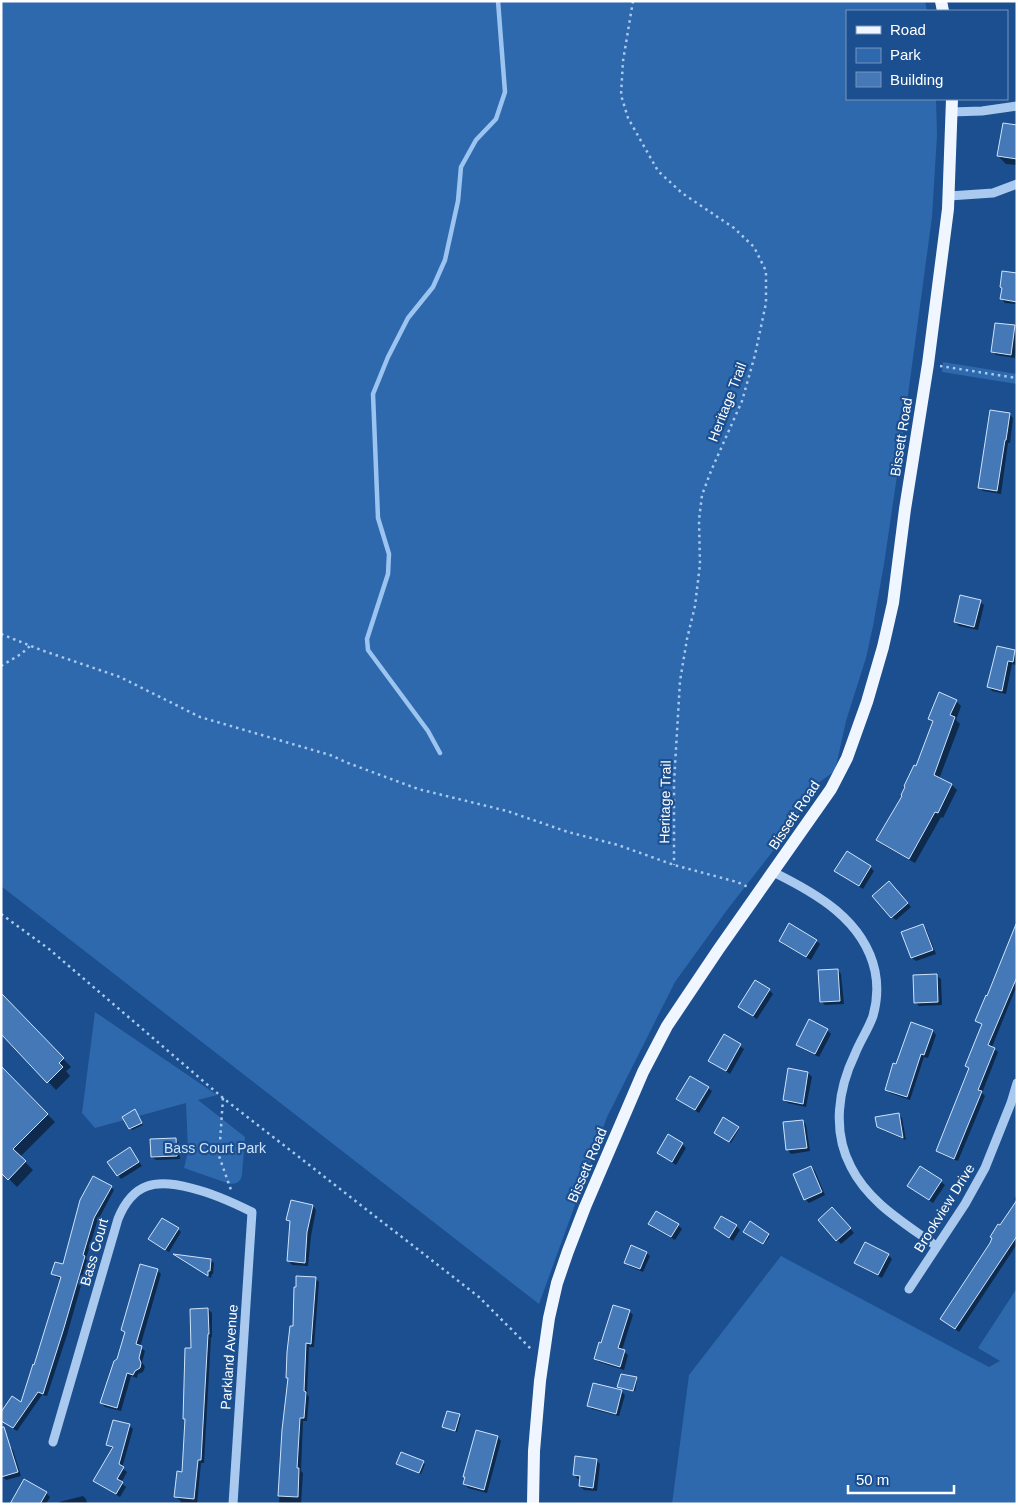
<svg xmlns="http://www.w3.org/2000/svg" width="1018" height="1505" font-family="Helvetica,sans-serif">
	<style>
		.green { fill: #2e69ad }
		.shadow { fill: #0007 }
		.lines { fill: none; stroke-linecap: round; stroke-linejoin: round }
		.stream { stroke: #9cc4f0; stroke-width: 4.5 }
		.building { fill: #4478b7; stroke: #cfe3fa }
		.path { stroke: #a9c9ee; stroke-width: 2.5; stroke-dasharray: 2.5 4; stroke-linecap: butt }
		.minor { stroke: #a9c9ee; stroke-width: 9 }
		.major { stroke: #f0f6ff; stroke-width: 12 }
		.labels { text-anchor: middle; stroke-width: 4.5; stroke-linejoin: round; paint-order: stroke }
		.street-label { font-size: 14px; fill: #fff; stroke: #1b4f8f }
		.park-label { font-size: 14px; fill: #cfe3fa; stroke: #1b4f8f }
	</style>
	<rect width="100%" height="100%" fill="#1b4f8f"/>
	<g class="green">
		<polygon points="1,1 925,1 927,11 847,11 847,99 936,99 937,135 932,217 897,476 884,564 873,626 866,658 846,721 835,771 814,786 783,838 727,910 675,982 607,1117 539,1304 1,886"/>
		<polygon points="943,362 1017,374 1017,384 942,372"/>
		<path d="M 95,1012 L 217,1095 L 198,1100 L 245,1137 L 242,1175 C 241,1181 237,1184 230,1184 L 184,1168 L 188,1152 L 186,1103 L 95,1128 L 82,1113 Z"/>
		<polygon points="781,1256 989,1367 1000,1361 978,1348 1017,1288 1017,1504 672,1504 689,1375"/>
	</g>
	<g class="shadow">
		<polygon points="1017,127 1017,165 1006,164 998,156"/>
		<polygon points="1017,274 1017,304 1005,303 1002,299 1003,289 1001,287"/>
		<polygon points="996,324 1015,327 1017,328 1017,343 1015,358 996,355 992,351"/>
		<polygon points="1010,415 1013,418 1010,443 1008,443 1001,494 983,491 979,487"/>
		<polygon points="980,602 984,605 978,630 959,626 955,622"/>
		<polygon points="1015,651 1017,653 1017,663 1016,665 1012,664 1006,694 992,691 989,687"/>
		<polygon points="956,701 961,706 956,720 960,724 939,779 952,785 957,790 943,818 941,817 915,863 883,845 878,840 904,796 917,768 934,723 930,719"/>
		<polygon points="870,867 874,871 863,889 839,874"/>
		<polygon points="893,887 911,907 896,920 892,917"/>
		<polygon points="1017,925 1017,989 1015,990 992,1047 998,1052 982,1093 985,1096 958,1161 941,1154 937,1151 970,1069 967,1066 983,1025 977,1021 988,997"/>
		<polygon points="922,926 926,929 936,954 916,961 912,958 903,933"/>
		<polygon points="780,941 816,941 820,944 811,960 784,945"/>
		<polygon points="838,970 841,974 844,1004 825,1005 821,1001"/>
		<polygon points="937,976 941,979 942,1005 919,1006 915,1002"/>
		<polygon points="769,990 773,994 757,1019 740,1007"/>
		<polygon points="4,997 71,1067 66,1071 70,1076 56,1090 1,1032"/>
		<polygon points="827,1030 831,1034 819,1057 801,1048 797,1044"/>
		<polygon points="933,1031 936,1035 928,1058 924,1057 910,1100 890,1093 886,1089 896,1066"/>
		<polygon points="724,1036 744,1049 730,1074 710,1060"/>
		<polygon points="1,1067 55,1122 20,1157 33,1170 17,1187 1,1171"/>
		<polygon points="789,1070 808,1073 812,1077 806,1107 788,1103 784,1100"/>
		<polygon points="708,1088 712,1091 699,1113 678,1099"/>
		<polygon points="136,1112 143,1125 132,1130 124,1117"/>
		<polygon points="898,1114 902,1118 906,1140 882,1130 878,1126"/>
		<polygon points="803,1121 806,1125 810,1151 791,1154 788,1150"/>
		<polygon points="738,1128 739,1129 731,1143 717,1134"/>
		<polygon points="175,1139 179,1143 180,1159 156,1160 152,1157"/>
		<polygon points="682,1144 686,1148 676,1165 659,1153"/>
		<polygon points="130,1149 142,1166 121,1179 109,1162"/>
		<polygon points="811,1167 815,1171 825,1195 809,1203 805,1199"/>
		<polygon points="920,1167 945,1185 933,1203 908,1186"/>
		<polygon points="111,1187 114,1190 97,1222 86,1259 88,1261 67,1335 47,1396 42,1395 17,1431 2,1421 22,1404 35,1366 61,1279 56,1277 53,1273 63,1265"/>
		<polygon points="1017,1195 1017,1244 959,1332 942,1319 1009,1214 1016,1201 1014,1199"/>
		<polygon points="313,1206 316,1210 311,1236 308,1266 292,1265 289,1261 291,1223 288,1220"/>
		<polygon points="836,1212 854,1233 841,1244 819,1220"/>
		<polygon points="649,1224 678,1225 682,1229 675,1240 653,1228"/>
		<polygon points="736,1226 740,1230 733,1241 715,1228"/>
		<polygon points="178,1229 181,1232 169,1252 154,1243"/>
		<polygon points="746,1233 768,1235 770,1236 764,1244"/>
		<polygon points="865,1243 888,1255 892,1259 882,1278 859,1266 855,1262"/>
		<polygon points="646,1253 650,1256 643,1272 629,1266 625,1263"/>
		<polygon points="176,1256 211,1260 214,1263 213,1274 212,1274 211,1278"/>
		<polygon points="157,1270 161,1274 140,1347 145,1351 142,1362 145,1367 143,1372 138,1374 137,1378 131,1376 121,1411 105,1407 101,1403 118,1360 126,1334 122,1330"/>
		<polygon points="315,1278 319,1282 314,1347 309,1347 307,1394 309,1397 307,1421 303,1421 301,1471 303,1473 301,1504 279,1504 283,1430 289,1379 287,1378 294,1327"/>
		<polygon points="208,1309 212,1313 212,1337 211,1337 204,1463 201,1463 197,1504 180,1504 181,1501 176,1497 183,1473 186,1421 184,1419 193,1350"/>
		<polygon points="629,1311 633,1315 622,1350 628,1355 624,1370 599,1362 595,1359 602,1344"/>
		<polygon points="636,1379 637,1380 635,1391 619,1387"/>
		<polygon points="621,1391 625,1395 619,1416 592,1409 588,1406"/>
		<polygon points="459,1416 461,1417 457,1432 443,1427"/>
		<polygon points="114,1421 130,1426 133,1429 122,1468 127,1472 121,1483 126,1487 120,1497 99,1484 95,1481 113,1449 107,1445"/>
		<polygon points="498,1437 501,1441 487,1493 468,1488 465,1484"/>
		<polygon points="9,1446 13,1450 21,1476 6,1480 2,1476"/>
		<polygon points="402,1453 425,1464 421,1474 399,1465"/>
		<polygon points="596,1460 600,1464 597,1491 584,1490 580,1486 581,1479 578,1479 574,1475"/>
		<polygon points="46,1493 50,1497 46,1504 32,1504"/>
		<polygon points="83,1496 86,1499 87,1504 60,1504 59,1502"/>
	</g>
	<g class="lines">
		<polyline class="stream" points="440,753 428,731 368,650 367,639 388,574 389,554 378,518 373,394 388,357 408,318 433,287 445,260 458,201 461,167 476,140 496,119 505,92 498,1"/>
	</g>
	<g class="building">
		<polygon points="1003,123 1017,125 1017,159 997,156"/>
		<polygon points="1002,271 1017,273 1017,302 1000,299 1002,288 1000,287"/>
		<polygon points="995,323 1015,325 1011,355 991,352"/>
		<polygon points="990,410 1010,413 1006,440 1005,440 997,491 978,488"/>
		<polygon points="960,595 981,600 974,627 954,622"/>
		<polygon points="997,646 1015,650 1013,662 1008,661 1002,691 987,687"/>
		<polygon points="939,692 957,700 950,715 955,717 934,775 952,784 938,813 935,812 909,859 876,840 902,796 901,795 905,787 904,786 914,765 916,766 933,721 928,719"/>
		<polygon points="847,851 871,866 859,886 834,871"/>
		<polygon points="889,881 908,903 891,918 872,896"/>
		<polygon points="789,923 817,940 806,957 779,941"/>
		<polygon points="923,924 933,950 911,958 901,932"/>
		<polygon points="1016,924 1017,977 988,1045 995,1048 978,1090 982,1091 954,1159 936,1151 969,1068 965,1066 982,1024 975,1021 986,995 987,996"/>
		<polygon points="838,969 840,1001 820,1002 818,970"/>
		<polygon points="937,974 938,1002 914,1003 913,975"/>
		<polygon points="755,980 770,989 753,1016 738,1007"/>
		<polygon points="1,993 64,1058 59,1063 63,1067 47,1083 1,1034"/>
		<polygon points="809,1019 828,1029 815,1054 796,1045"/>
		<polygon points="911,1022 933,1030 924,1055 921,1054 907,1097 885,1090 893,1063 896,1064"/>
		<polygon points="724,1034 741,1044 726,1071 708,1061"/>
		<polygon points="1,1066 48,1114 13,1149 26,1161 8,1180 1,1173"/>
		<polygon points="788,1068 808,1072 803,1104 783,1100"/>
		<polygon points="690,1076 709,1087 695,1110 676,1099"/>
		<polygon points="135,1109 142,1123 129,1129 122,1117"/>
		<polygon points="899,1113 903,1138 877,1127 875,1117"/>
		<polygon points="723,1117 739,1127 729,1142 714,1133"/>
		<polygon points="803,1120 807,1148 786,1150 783,1122"/>
		<polygon points="668,1134 683,1143 672,1162 657,1153"/>
		<polygon points="176,1138 177,1156 151,1157 150,1139"/>
		<polygon points="130,1147 139,1162 117,1176 107,1162"/>
		<polygon points="811,1166 822,1192 804,1200 793,1174"/>
		<polygon points="920,1166 942,1180 929,1200 907,1186"/>
		<polygon points="93,1176 112,1186 94,1218 83,1255 85,1256 63,1331 43,1394 38,1392 13,1428 1,1421 1,1412 12,1396 21,1402 33,1364 34,1365 61,1277 51,1274 55,1262 63,1264 80,1200"/>
		<polygon points="291,1200 313,1205 307,1232 305,1263 287,1261 290,1221 286,1220"/>
		<polygon points="1017,1200 1017,1236 955,1329 940,1319 990,1243 992,1238 990,1237 998,1224 1000,1225"/>
		<polygon points="832,1207 851,1228 836,1241 818,1220"/>
		<polygon points="656,1211 679,1224 671,1237 648,1224"/>
		<polygon points="721,1216 737,1225 729,1238 714,1228"/>
		<polygon points="162,1218 179,1228 165,1250 148,1239"/>
		<polygon points="750,1221 769,1234 763,1244 743,1232"/>
		<polygon points="865,1242 889,1254 878,1275 854,1263"/>
		<polygon points="631,1245 647,1252 640,1269 624,1263"/>
		<polygon points="173,1254 211,1259 210,1271 208,1271 208,1276"/>
		<polygon points="140,1264 158,1269 136,1344 142,1346 139,1358 141,1363 140,1368 135,1371 133,1375 127,1373 117,1408 100,1403 114,1361 117,1359 125,1332 121,1330"/>
		<polygon points="296,1276 316,1277 311,1344 306,1343 304,1391 306,1392 304,1418 300,1418 297,1468 299,1468 298,1497 278,1496 282,1430 288,1378 286,1378 287,1352 290,1326 293,1326 294,1287 296,1287"/>
		<polygon points="613,1305 630,1310 618,1348 625,1350 620,1367 594,1359 599,1342 601,1343"/>
		<polygon points="208,1308 209,1334 208,1334 201,1460 198,1460 194,1499 174,1497 177,1471 182,1472 185,1419 183,1419 185,1348 191,1348 190,1309"/>
		<polygon points="621,1374 637,1377 633,1391 617,1387"/>
		<polygon points="593,1383 622,1390 616,1414 587,1406"/>
		<polygon points="447,1411 460,1414 455,1431 442,1427"/>
		<polygon points="113,1420 130,1424 119,1464 124,1467 117,1479 123,1482 116,1494 93,1481 113,1447 106,1445"/>
		<polygon points="1,1427 4,1427 18,1472 1,1477"/>
		<polygon points="476,1430 498,1436 484,1490 463,1484 465,1477 463,1477"/>
		<polygon points="401,1452 424,1461 419,1473 396,1464"/>
		<polygon points="575,1456 597,1459 593,1488 579,1486 580,1476 573,1475"/>
		<polygon points="24,1479 47,1492 40,1504 10,1504"/>
	</g>
	<g class="lines">
		<g class="path">
			<polyline points="633,1 623,61 621,95 628,118 658,171 682,193 734,228 754,247 766,271 766,303 755,355 742,401 711,471 702,495 699,520 700,564 695,606 687,639 680,681 674,783 674,865"/>
			<polyline points="940,366 1017,378"/>
			<polyline points="1,634 41,650 120,677 200,717 330,755 348,763 418,789 507,811 568,832 618,845 674,865 737,882 748,887"/>
			<polyline points="1,666 21,654 30,646"/>
			<polyline points="1,914 49,949 223,1098 479,1297 532,1350"/>
			<polyline points="223,1098 219,1156 231,1190"/>
		</g>
		<g class="minor">
			<polyline points="951,112 982,111 1017,106"/>
			<polyline points="949,196 993,193 1017,184"/>
			<path d="M 773,872 C 816,893 864,920 875,971 C 878,986 877,1002 873,1016 C 868,1030 860,1041 855,1054 C 838,1089 832,1131 851,1167 C 869,1203 905,1223 936,1246"/>
			<polyline points="909,1289 965,1204 985,1168 1011,1103 1017,1083"/>
			<path d="M 53,1442 L 118,1219 C 133,1182 156,1179 191,1188 C 212,1193 232,1202 252,1212 L 233,1504"/>
		</g>
		<g class="major">
			<polyline points="941,1 943,11"/>
			<polyline points="533,1504 534,1451 540,1381 549,1318 557,1283 568,1251 585,1207 643,1072 667,1026 718,950 831,789 847,758 867,702 883,647 893,603 905,509 928,364 948,209 952,99"/>
		</g>
	</g>
	<g class="labels">
		<g class="street-label">
			<text transform="translate(727 402) rotate(-69)" y="5">Heritage Trail</text>
			<text transform="translate(901 437) rotate(-81)" y="5">Bissett Road</text>
			<text transform="translate(665 802) rotate(-89)" y="5">Heritage Trail</text>
			<text transform="translate(794 815) rotate(-56)" y="5">Bissett Road</text>
			<text transform="translate(587 1165) rotate(-67)" y="5">Bissett Road</text>
			<text transform="translate(944 1208) rotate(-58)" y="5">Brookview Drive</text>
			<text transform="translate(94 1252) rotate(-74)" y="5">Bass Court</text>
			<text transform="translate(229 1357) rotate(-86)" y="5">Parkland Avenue</text>
		</g>
		<g class="park-label">
			<text x="215" y="1153">Bass Court Park</text>
		</g>
	</g>
	<rect width="1018" height="1505" fill="none" stroke="#ffffff" stroke-width="5"/>
	<rect x="846" y="10" width="162" height="90" fill="#1b4f8f" stroke="#7695bc"/>
	<rect x="856" y="26" width="25" height="8" fill="#f0f6ff" stroke="#7695bc"/>
	<text x="890" y="35" font-size="15" fill="#ffffff">Road</text>
	<rect x="856" y="48" width="25" height="15" fill="#2e69ad" stroke="#7695bc"/>
	<text x="890" y="60" font-size="15" fill="#ffffff">Park</text>
	<rect x="856" y="72" width="25" height="15" fill="#4478b7" stroke="#7695bc"/>
	<text x="890" y="85" font-size="15" fill="#ffffff">Building</text>
	<path d="M848 1485v8h106v-8" fill="none" stroke="#ffffff" stroke-width="2.5"/>
	<text x="856" y="1485" font-size="15" fill="#ffffff" stroke="#1b4f8f" stroke-width="4" paint-order="stroke">50 m</text>
</svg>
